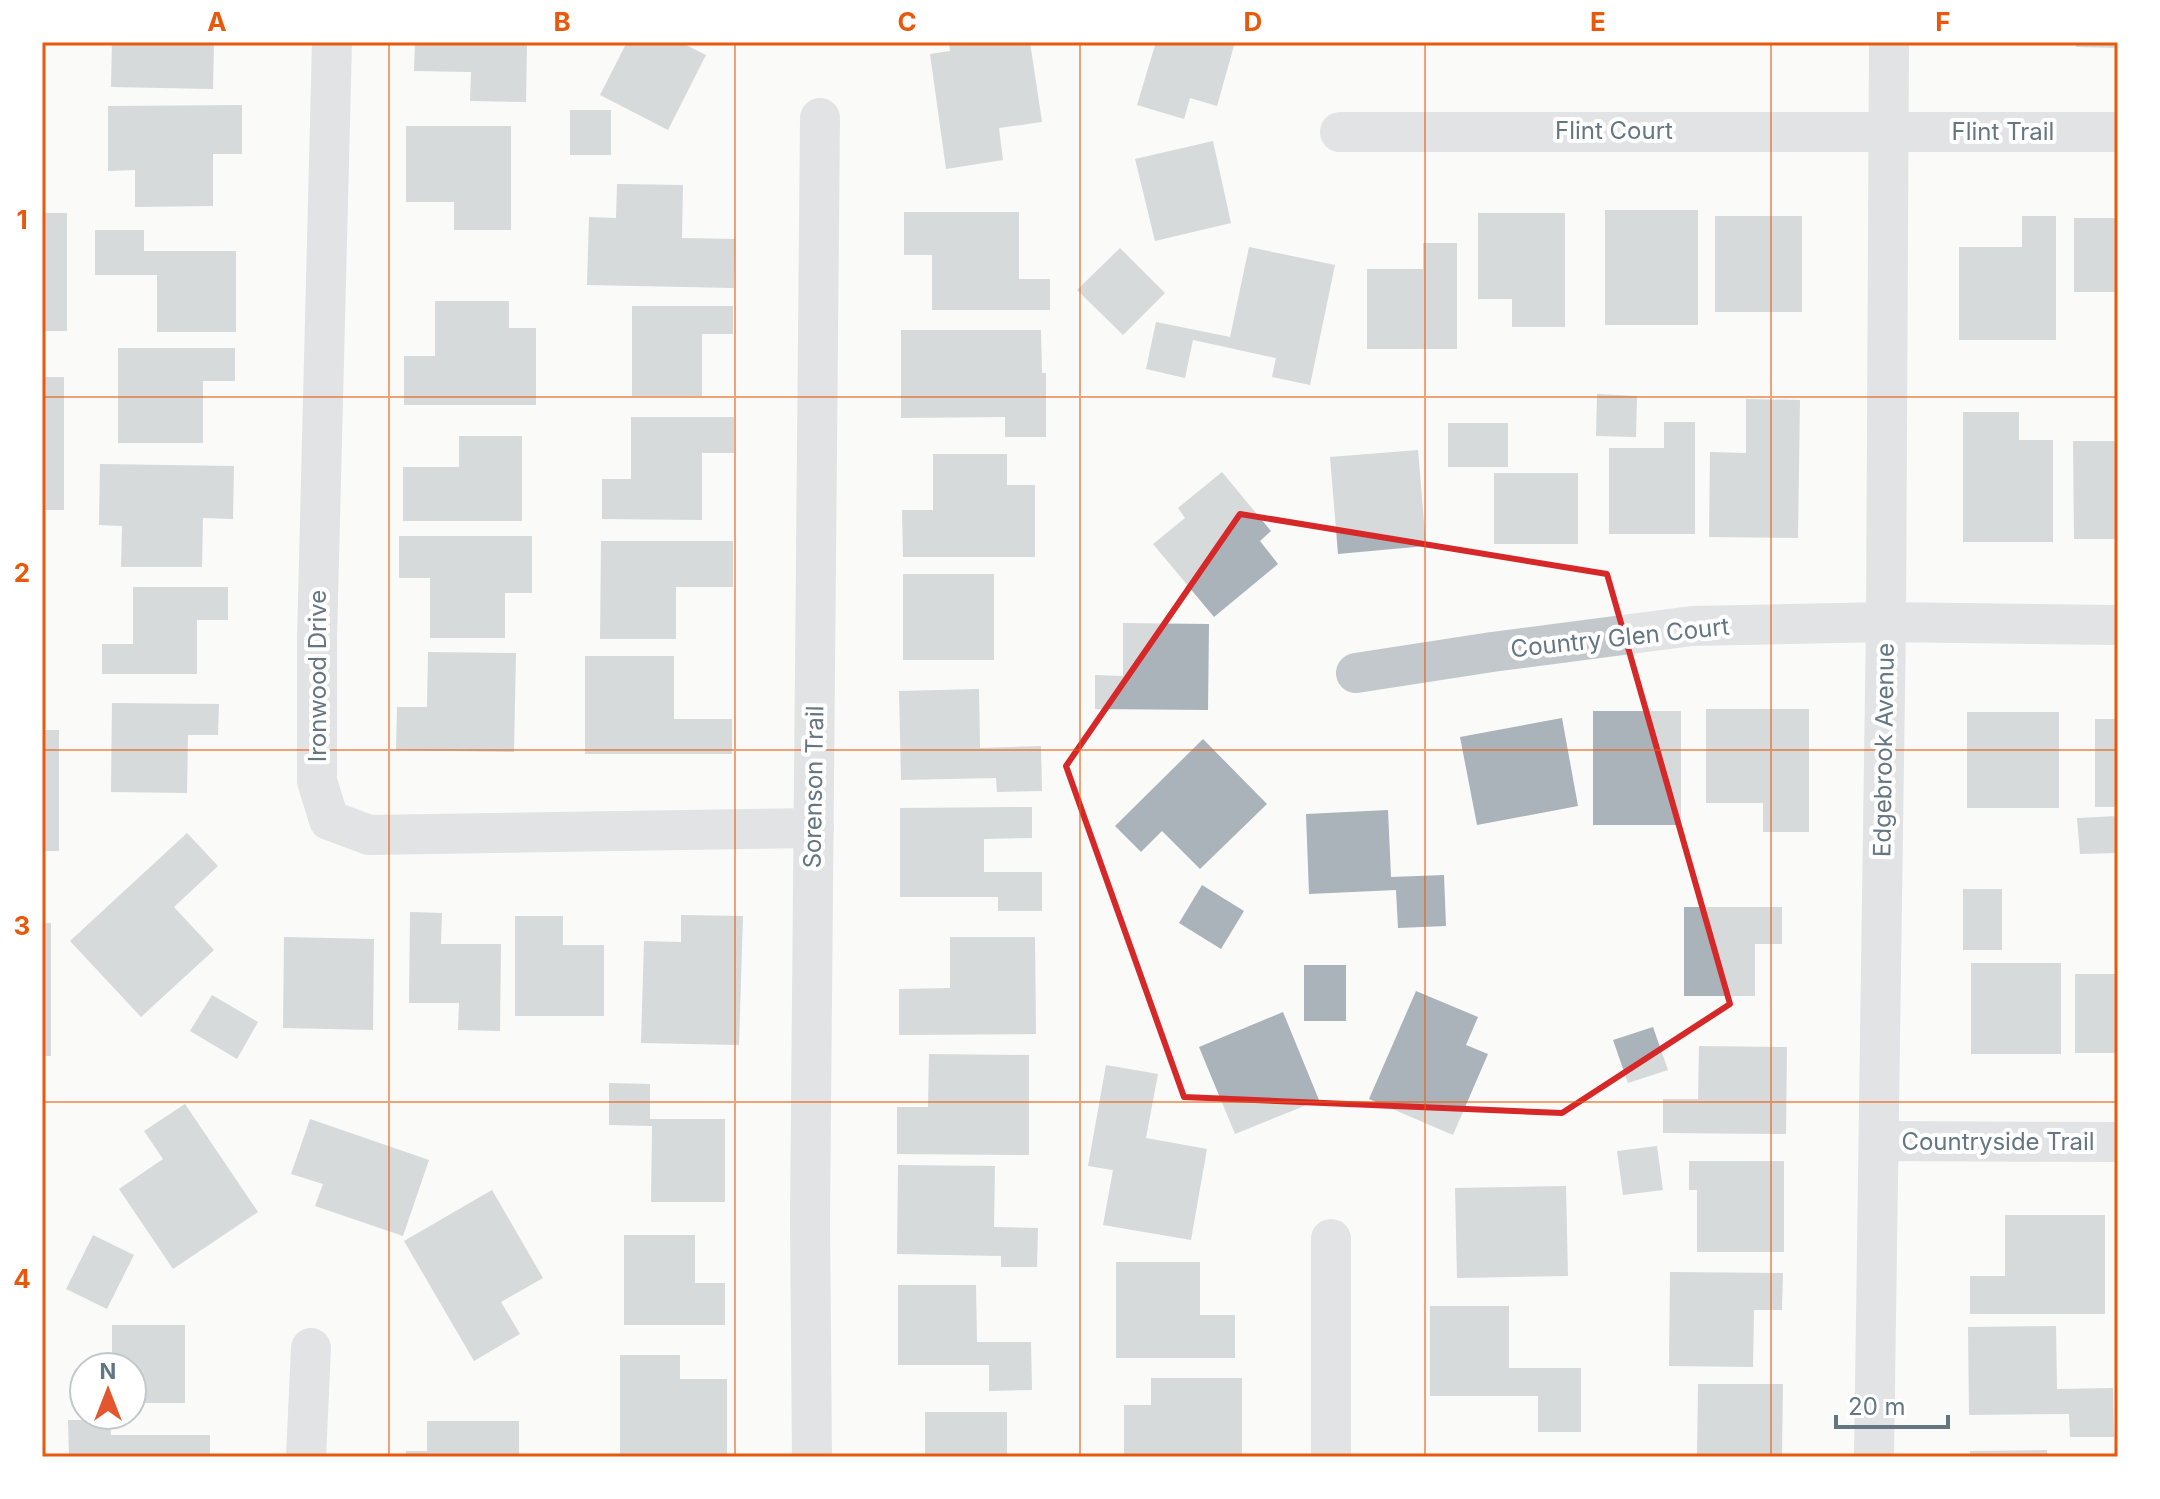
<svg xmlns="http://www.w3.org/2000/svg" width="2160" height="1499" font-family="Inter,sans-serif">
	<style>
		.building { fill: #aab3b9 }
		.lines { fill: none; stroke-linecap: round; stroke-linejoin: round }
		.street { stroke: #c3c8cc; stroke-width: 40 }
		.marked { fill: none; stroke: #d62828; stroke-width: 6; stroke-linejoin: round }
		.grid { fill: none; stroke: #e8590c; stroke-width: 2; stroke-opacity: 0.55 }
		.labels { text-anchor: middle; stroke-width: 8; stroke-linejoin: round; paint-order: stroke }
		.street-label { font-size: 24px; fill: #657683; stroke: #fff }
		.neatline { fill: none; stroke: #e8590c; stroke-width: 3 }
		.grid-label { font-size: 26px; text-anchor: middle; font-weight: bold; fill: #e8590c }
	</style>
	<rect width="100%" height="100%" fill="#fafaf8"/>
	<g class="building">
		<polygon points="112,42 214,42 213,89 111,87"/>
		<polygon points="415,42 527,42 526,102 470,101 471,72 414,71"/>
		<polygon points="627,42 680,42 706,55 668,130 600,95"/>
		<polygon points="949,42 1030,42 1042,122 999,128 1003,160 946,169 930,54 950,51"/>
		<polygon points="1156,42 1235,42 1217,106 1190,98 1184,119 1137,105"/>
		<polygon points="2076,42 2118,42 2118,48 2076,47"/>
		<polygon points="242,105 242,154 213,154 213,206 135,207 135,170 108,171 108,106"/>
		<rect x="570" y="110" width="41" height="45"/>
		<polygon points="406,126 511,126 511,230 454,230 454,202 406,202"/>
		<polygon points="1213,141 1231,223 1155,241 1135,159"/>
		<polygon points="617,184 683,185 682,238 735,239 734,288 587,285 589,217 616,218"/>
		<rect x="1605" y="210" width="93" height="115"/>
		<polygon points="904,212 1019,212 1019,279 1050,279 1050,310 932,310 932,255 904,255"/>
		<rect x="42" y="213" width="25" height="118"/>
		<polygon points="1478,213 1565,213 1565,327 1512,327 1512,299 1478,299"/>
		<rect x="1715" y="216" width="87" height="96"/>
		<polygon points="2022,216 2056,216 2056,340 1959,340 1959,247 2022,247"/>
		<rect x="2074" y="218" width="44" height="74"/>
		<polygon points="95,230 144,230 144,251 236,251 236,332 157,332 157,275 95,275"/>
		<polygon points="1423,243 1457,243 1457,349 1367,349 1367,269 1423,269"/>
		<polygon points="1249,247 1335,265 1310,385 1272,377 1276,358 1193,340 1185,378 1146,369 1156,322 1230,337"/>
		<polygon points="1120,248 1165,293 1123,335 1077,290"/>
		<polygon points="435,301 509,301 509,328 536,328 536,405 404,405 404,356 435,356"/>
		<polygon points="632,306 733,306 733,334 702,334 702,396 632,396"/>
		<polygon points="901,330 1041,330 1042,373 1046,373 1046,437 1005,437 1005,417 901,418"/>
		<polygon points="118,348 235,348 235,381 203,381 203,443 118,443"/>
		<rect x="42" y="377" width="22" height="133"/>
		<polygon points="1597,394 1637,396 1636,437 1596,436"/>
		<polygon points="1746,399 1800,400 1798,538 1709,537 1710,452 1746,453"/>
		<polygon points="1963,412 2019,412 2019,440 2053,440 2053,542 1963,542"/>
		<polygon points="631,417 734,417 734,453 702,453 702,520 602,519 602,479 631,479"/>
		<polygon points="1664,422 1695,422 1695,534 1609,534 1609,448 1664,448"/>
		<rect x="1448" y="423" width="60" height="44"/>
		<polygon points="459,436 522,436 522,521 403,521 403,467 459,467"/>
		<polygon points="2073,441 2118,441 2118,539 2074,539"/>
		<polygon points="1418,450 1426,546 1338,554 1330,457"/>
		<polygon points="933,454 1007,454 1007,485 1035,485 1035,557 903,557 902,510 933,510"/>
		<polygon points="100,464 234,466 233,519 203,518 202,567 121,567 122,526 99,525"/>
		<polygon points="1222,472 1271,531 1260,541 1278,564 1214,617 1153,544 1185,518 1178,508"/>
		<rect x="1494" y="473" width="84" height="71"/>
		<polygon points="399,536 532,536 532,593 505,593 505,638 430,638 430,578 399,578"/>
		<polygon points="601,541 733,541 733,587 676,587 676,639 600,639"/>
		<rect x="903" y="574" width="91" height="86"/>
		<polygon points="133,587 228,587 228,620 197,620 197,674 102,674 102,644 133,644"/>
		<polygon points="1123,623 1209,624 1208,710 1095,709 1095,675 1123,676"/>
		<polygon points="428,652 516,653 514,752 396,750 397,707 427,707"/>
		<polygon points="585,656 674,656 674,719 732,719 732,754 585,754"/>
		<polygon points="979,689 980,748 1041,746 1042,791 997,792 996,778 901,780 899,691"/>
		<polygon points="112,703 219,704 218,735 188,735 187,793 111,792"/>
		<polygon points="1706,709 1809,709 1809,832 1763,832 1763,803 1706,803"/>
		<rect x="1593" y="711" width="88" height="114"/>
		<rect x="1967" y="712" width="92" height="96"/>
		<polygon points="1562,718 1578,806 1477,825 1460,737"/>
		<rect x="2095" y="719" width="23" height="88"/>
		<rect x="42" y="730" width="17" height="121"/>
		<polygon points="1203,739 1267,804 1200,869 1162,831 1141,852 1115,826"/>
		<polygon points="1032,807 1032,838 984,839 984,872 1042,872 1042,911 998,911 998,897 900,897 900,808"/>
		<polygon points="1388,810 1391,877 1444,875 1446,926 1398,928 1396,890 1309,894 1306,814"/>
		<polygon points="2118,816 2118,853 2080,854 2077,818"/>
		<polygon points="187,833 218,866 174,907 214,950 141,1017 70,941"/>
		<polygon points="1202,885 1244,911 1221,949 1179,923"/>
		<rect x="1963" y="889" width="39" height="61"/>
		<polygon points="1684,907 1782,907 1782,944 1755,944 1755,996 1684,996"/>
		<polygon points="410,912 442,913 441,944 501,944 500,1031 458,1030 459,1003 409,1003"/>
		<polygon points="681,915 743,916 739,1045 641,1043 644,941 681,942"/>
		<polygon points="515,916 563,916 563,945 604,945 604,1016 515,1016"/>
		<rect x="42" y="923" width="9" height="133"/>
		<polygon points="284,937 374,939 373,1030 283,1028"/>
		<polygon points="950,937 1035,937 1036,1034 899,1035 899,989 950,988"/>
		<rect x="1971" y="963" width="90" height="91"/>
		<rect x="1304" y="965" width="42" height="56"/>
		<rect x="2075" y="974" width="43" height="79"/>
		<polygon points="1416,991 1478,1017 1466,1045 1488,1054 1453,1135 1369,1099"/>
		<polygon points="212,995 258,1022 237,1059 190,1031"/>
		<polygon points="1283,1012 1319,1100 1235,1134 1199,1047"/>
		<polygon points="1653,1027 1668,1070 1628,1083 1613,1040"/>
		<polygon points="1699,1046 1787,1047 1786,1134 1663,1133 1663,1099 1698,1099"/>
		<polygon points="929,1054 1029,1055 1029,1155 897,1154 897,1107 928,1107"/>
		<polygon points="1106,1065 1158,1074 1146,1138 1207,1149 1191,1240 1103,1225 1113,1170 1088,1166"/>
		<polygon points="609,1083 650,1084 650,1119 725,1119 725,1202 651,1202 652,1126 609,1125"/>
		<polygon points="185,1104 258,1212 173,1269 119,1189 163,1159 144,1131"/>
		<polygon points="310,1119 429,1160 403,1236 315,1206 323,1184 291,1174"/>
		<polygon points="1657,1146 1663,1190 1623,1195 1617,1151"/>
		<polygon points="1689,1161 1784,1161 1784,1252 1697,1252 1697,1190 1689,1190"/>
		<polygon points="898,1165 995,1166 994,1227 1038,1228 1037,1267 1001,1267 1001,1256 897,1254"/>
		<polygon points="1566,1186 1568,1276 1457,1278 1455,1188"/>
		<polygon points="492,1190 543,1278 501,1302 520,1334 474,1361 404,1241"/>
		<polygon points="2005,1215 2105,1215 2105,1314 1970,1314 1970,1276 2005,1276"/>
		<polygon points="93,1235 134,1255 107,1309 66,1289"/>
		<polygon points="624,1235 695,1235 695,1283 725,1283 725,1325 624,1325"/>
		<polygon points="1116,1262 1200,1262 1200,1315 1235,1315 1235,1358 1116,1358"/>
		<polygon points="1670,1272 1783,1273 1782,1310 1754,1310 1753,1367 1669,1366"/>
		<polygon points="898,1285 976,1285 977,1342 1031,1342 1032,1390 989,1391 989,1365 898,1365"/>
		<polygon points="1430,1306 1509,1306 1509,1368 1581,1368 1581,1432 1538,1432 1538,1396 1430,1396"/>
		<polygon points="112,1325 185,1325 185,1403 132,1403 132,1367 112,1367"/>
		<polygon points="2056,1326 2057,1389 2113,1388 2114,1437 2070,1437 2069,1414 1969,1415 1968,1327"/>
		<polygon points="620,1355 680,1355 680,1379 727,1379 727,1457 620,1457"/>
		<polygon points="1151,1378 1242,1378 1242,1457 1124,1457 1124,1405 1151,1405"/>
		<polygon points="1698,1384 1783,1384 1782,1457 1697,1457"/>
		<rect x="925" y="1412" width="82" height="45"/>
		<polygon points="68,1420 110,1420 111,1435 210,1435 210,1457 69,1457"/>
		<polygon points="427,1421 519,1421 519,1457 406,1457 406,1451 427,1451"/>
		<polygon points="2047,1450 2047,1457 1970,1457 1970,1451"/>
	</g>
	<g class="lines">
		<g class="street">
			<polyline points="332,42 317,639 317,781 329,820 369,835 814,828"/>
			<polyline points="1340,132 2118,132"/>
			<polyline points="1356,673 1492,652 1692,626 1886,622 2118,625"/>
			<polyline points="1879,1141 2118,1142"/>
			<polyline points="1331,1239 1331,1457"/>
			<polyline points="306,1457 311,1348"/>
			<polyline points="812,1457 810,1219 820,118"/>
			<polyline points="1874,1457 1886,622 1889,42"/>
		</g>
	</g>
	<path d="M0 0H2160V1499H0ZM 1240,514 L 1607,574 L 1730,1004 L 1562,1113 L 1184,1097 L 1066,766 Z" fill="#fafaf8" fill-opacity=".55" fill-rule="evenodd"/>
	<path class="marked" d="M 1240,514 L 1607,574 L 1730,1004 L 1562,1113 L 1184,1097 L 1066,766 Z"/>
	<path class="grid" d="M 389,42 L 389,1457M 735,42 L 735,1457M 1080,42 L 1080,1457M 1425,42 L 1425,1457M 1771,42 L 1771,1457M 42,397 L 2118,397M 42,750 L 2118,750M 42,1102 L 2118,1102"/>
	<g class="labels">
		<g class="street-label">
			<text x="1614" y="139">Flint Court</text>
			<text x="2003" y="140">Flint Trail</text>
			<text transform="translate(1620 638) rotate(-6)" y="8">Country Glen Court</text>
			<text transform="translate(318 676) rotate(-90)" y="8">Ironwood Drive</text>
			<text transform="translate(1884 750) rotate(-89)" y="8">Edgebrook Avenue</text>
			<text transform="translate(814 787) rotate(-89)" y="8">Sorenson Trail</text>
			<text x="1998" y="1150">Countryside Trail</text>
		</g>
	</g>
	<rect width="2160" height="1499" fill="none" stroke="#ffffff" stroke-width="88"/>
	<g transform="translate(108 1391)"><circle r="38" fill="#ffffff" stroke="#c1c8cd" stroke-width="2"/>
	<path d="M0-6L14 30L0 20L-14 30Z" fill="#e4572e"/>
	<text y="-12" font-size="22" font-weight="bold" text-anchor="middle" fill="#657683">N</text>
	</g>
	<path d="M1836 1415v12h112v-12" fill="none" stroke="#657683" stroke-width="4"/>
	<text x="1848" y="1415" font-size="24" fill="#657683" stroke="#ffffff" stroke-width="6" paint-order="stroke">20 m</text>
	<rect x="44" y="44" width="2072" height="1411" class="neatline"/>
	<g class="grid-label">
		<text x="217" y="31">A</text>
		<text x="562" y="31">B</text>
		<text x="907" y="31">C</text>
		<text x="1253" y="31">D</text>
		<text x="1598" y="31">E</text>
		<text x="1943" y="31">F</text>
		<text x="22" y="229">1</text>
		<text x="22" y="582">2</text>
		<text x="22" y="935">3</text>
		<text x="22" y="1288">4</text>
	</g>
</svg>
